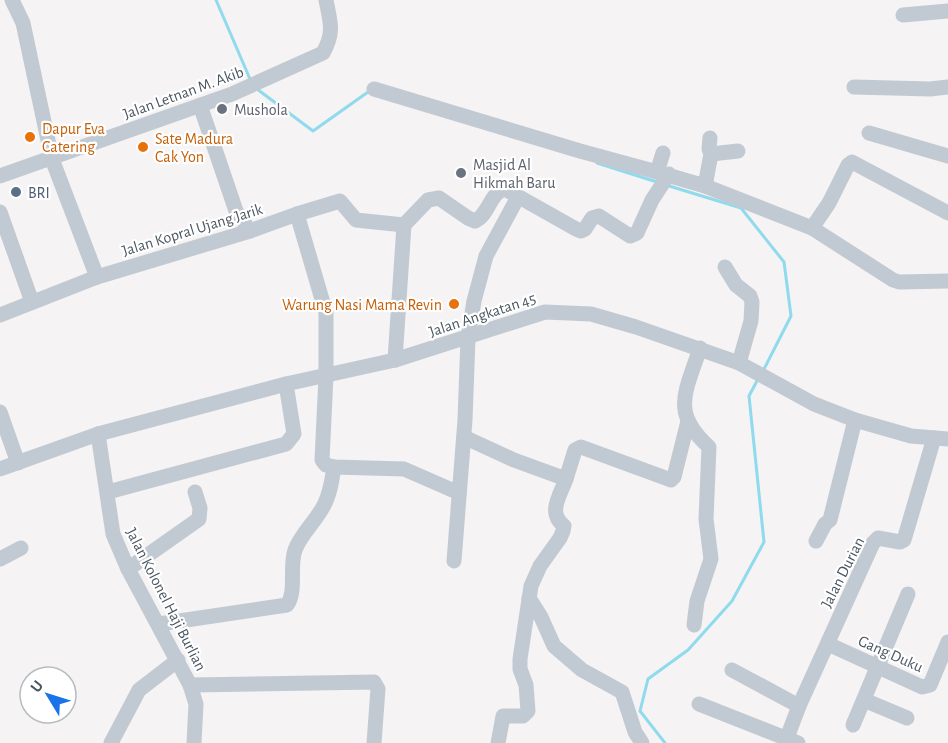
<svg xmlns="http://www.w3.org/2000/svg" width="948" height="743" font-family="'Alegreya Sans',sans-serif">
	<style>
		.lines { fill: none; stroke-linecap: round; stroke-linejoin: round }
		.stream { stroke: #90daee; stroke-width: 3 }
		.minor { stroke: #c1cad2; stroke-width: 15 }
		.worship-dot { fill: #6b7280; stroke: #fff; stroke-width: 2 }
		.food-dot { fill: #e8710a; stroke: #fff; stroke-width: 2 }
		.service-dot { fill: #5c6f8a; stroke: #fff; stroke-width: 2 }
		.labels { text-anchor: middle; stroke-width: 4.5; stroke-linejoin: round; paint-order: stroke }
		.street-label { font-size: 16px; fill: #4a5661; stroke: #fff }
		.worship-label { font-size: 16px; fill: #5b616d; stroke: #fff; text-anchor: start }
		.food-label { font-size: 16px; fill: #c56008; stroke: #fff; text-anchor: start }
		.service-label { font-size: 16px; fill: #4e5e75; stroke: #fff; text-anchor: start }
	</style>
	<rect width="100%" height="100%" fill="#f5f3f3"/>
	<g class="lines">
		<g class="stream">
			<polyline points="216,0 250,79"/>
			<polyline points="257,89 313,131 368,92 371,93"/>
			<polyline points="597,163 657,182"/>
			<polyline points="666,185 741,208 784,262 791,316 763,371"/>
			<polyline points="665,743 640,711 648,679 688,650 732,601 764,542 749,396 758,379"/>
		</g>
		<g class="minor">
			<polyline points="12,0 23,23 52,159 97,277"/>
			<polyline points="903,15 948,11"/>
			<polyline points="854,87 930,89 948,87"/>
			<polyline points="374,89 580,151 657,172"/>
			<polyline points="200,105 236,211 250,231"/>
			<polyline points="869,133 948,156"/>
			<polyline points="663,153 657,172 705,186 812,228 893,280 899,282 948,281"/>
			<polyline points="711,154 738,151"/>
			<path d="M 0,176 L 232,94 L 323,53 C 335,32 330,22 326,0"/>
			<polyline points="705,186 711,154 709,149 710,138"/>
			<polyline points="0,212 32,302"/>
			<polyline points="297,214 326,313 326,376 322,460 326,465 334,467 404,469 459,493"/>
			<polyline points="812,228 829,203 848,165 852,162 948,213"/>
			<polyline points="725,267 736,285 750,296 752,302 751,321 739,363"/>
			<polyline points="0,315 97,277 250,231 297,214 340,201 356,220 404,225"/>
			<path d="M 395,360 L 404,225 L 428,200 L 439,198 L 468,218 L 475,221 C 489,215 490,192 505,189 L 576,229 L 581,231 L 585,229 L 592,218 L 599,216 L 630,236 L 637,233 L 652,200 L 669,174"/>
			<polyline points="0,412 18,463"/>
			<polyline points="98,434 113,534 128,569 190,685 196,704 194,743"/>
			<polyline points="464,437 514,460 566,479 575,450 581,447 671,480 674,477 688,421"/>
			<polyline points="0,469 98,434 286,384 395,360 545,312 591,314 636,327 739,363 814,404 855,420 911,436 948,439"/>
			<polyline points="108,492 286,444 294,434 286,384"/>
			<polyline points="816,541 825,524 830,520 855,420"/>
			<polyline points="0,559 21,548"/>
			<polyline points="454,561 465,420 468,338 474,301 486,256 518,197"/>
			<polyline points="128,569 199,519 200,508 195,492"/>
			<polyline points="529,598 541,617 554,646 582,670 622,692 635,732 642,743"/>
			<path d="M 159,624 L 287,605 C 297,591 289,567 295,550 C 301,534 315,522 323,507 C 330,495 332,480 334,467"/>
			<path d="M 694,625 L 697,601 L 711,559 L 706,519 L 709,447 C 670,412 686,392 700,348"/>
			<polyline points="828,644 922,687 930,685 948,642"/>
			<polyline points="732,670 799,706"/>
			<polyline points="190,685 374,682 378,689 374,743"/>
			<polyline points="864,700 907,718"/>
			<polyline points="699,704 798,743"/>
			<polyline points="853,725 908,594"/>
			<polyline points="111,743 139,690 178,660"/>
			<path d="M 498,743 L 503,716 L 523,716 L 528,711 L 526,685 L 520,669 L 520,659 L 531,586 L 540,566 L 560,538 L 563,531 L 564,526 C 547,513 560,496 566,479"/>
			<polyline points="785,743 799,706 873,543 878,538 900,542 904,540 934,438"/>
		</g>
	</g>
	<g class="worship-dot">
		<circle cx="222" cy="109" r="6"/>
		<circle cx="461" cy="173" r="6"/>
	</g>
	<g class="food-dot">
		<circle cx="30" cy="137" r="6"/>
		<circle cx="143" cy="147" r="6"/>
		<circle cx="454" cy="304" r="6"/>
	</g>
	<circle class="service-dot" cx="16" cy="192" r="6"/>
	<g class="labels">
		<g class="street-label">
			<text transform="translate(183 92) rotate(-20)" y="6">Jalan Letnan M. Akib</text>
			<text transform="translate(192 229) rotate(-17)" y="6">Jalan Kopral Ujang Jarik</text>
			<text transform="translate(482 314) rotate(-18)" y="6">Jalan Angkatan 45</text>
			<text transform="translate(842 572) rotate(-63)" y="6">Jalan Durian</text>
			<text transform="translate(167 599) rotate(63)" y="6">Jalan Kolonel Haji Burlian</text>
			<text transform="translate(891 653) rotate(24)" y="6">Gang Duku</text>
		</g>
		<g class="worship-label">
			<text x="234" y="115">Mushola</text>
			<text x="473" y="170">Masjid Al<tspan x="473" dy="18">Hikmah Baru</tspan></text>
		</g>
		<g class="food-label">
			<text x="42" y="134">Dapur Eva<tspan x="42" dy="18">Catering</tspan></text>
			<text x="155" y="144">Sate Madura<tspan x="155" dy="18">Cak Yon</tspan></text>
			<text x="442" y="310" text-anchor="end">Warung Nasi Mama Revin</text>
		</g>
		<g class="service-label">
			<text x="28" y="198">BRI</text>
		</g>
	</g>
	<g transform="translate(48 695) rotate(308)"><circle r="28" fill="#ffffff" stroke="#b7bbc0" stroke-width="1.5"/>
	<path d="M0-4.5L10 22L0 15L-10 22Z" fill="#1a73e8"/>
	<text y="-9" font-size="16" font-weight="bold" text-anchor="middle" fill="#4a5661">U</text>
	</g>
</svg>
